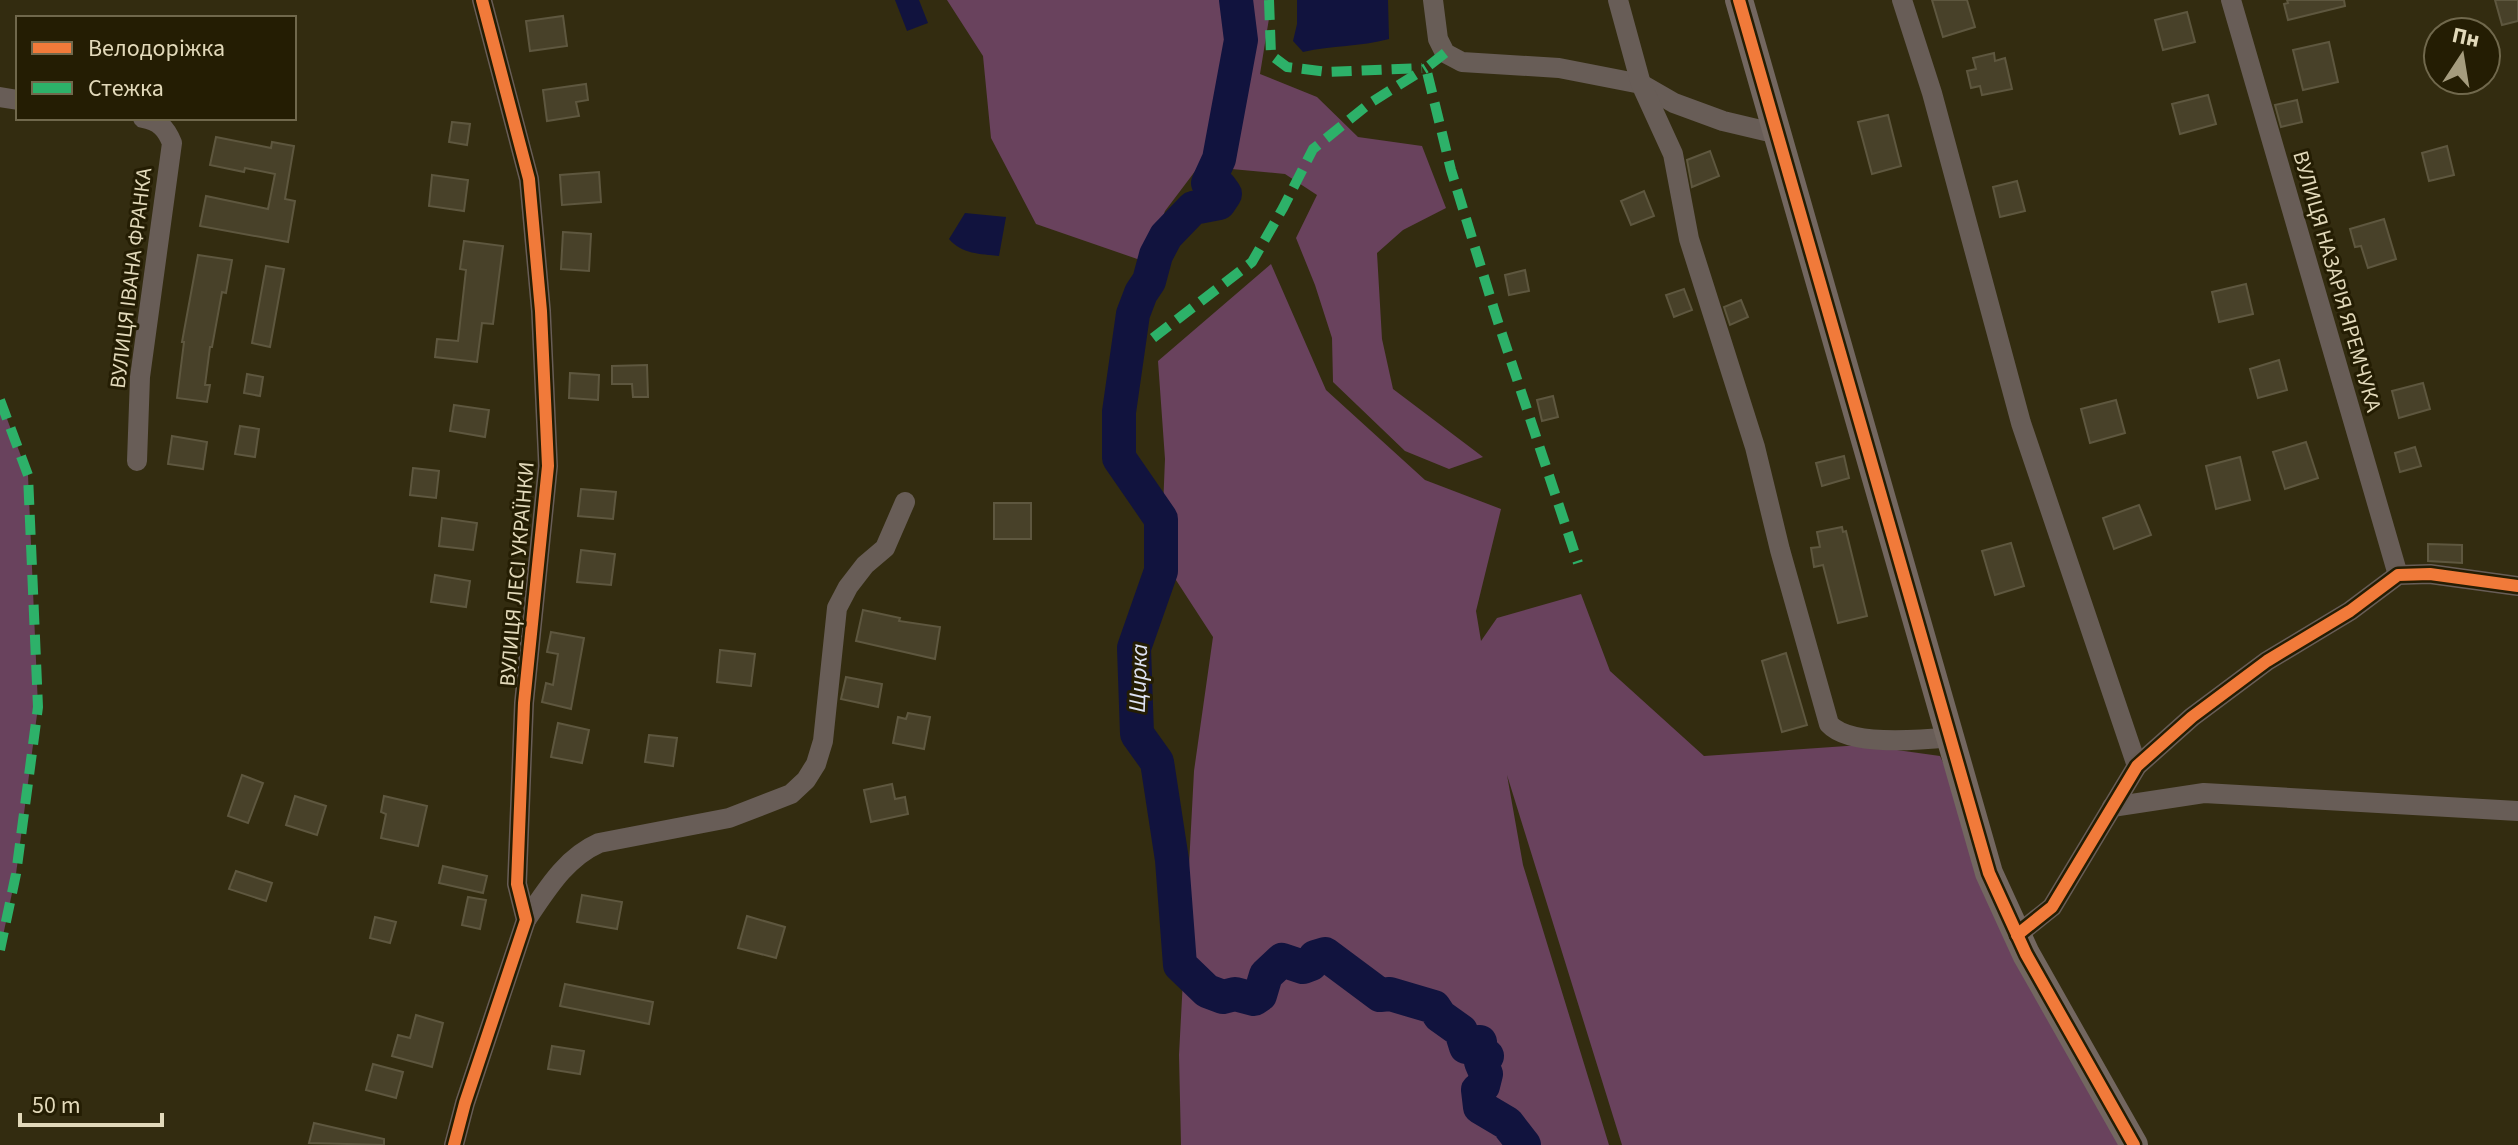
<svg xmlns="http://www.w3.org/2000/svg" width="2518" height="1145" font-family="'Source Sans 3',sans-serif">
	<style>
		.green { fill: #69425d }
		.water { fill: #11133e }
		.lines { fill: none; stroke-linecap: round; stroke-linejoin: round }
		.river { stroke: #11133e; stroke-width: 34 }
		.building { fill: #484129; stroke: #5e573f; stroke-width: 2 }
		.street { stroke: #685d57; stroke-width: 20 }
		.secondary { stroke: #736760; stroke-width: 28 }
		.quiet { stroke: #2db169; stroke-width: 10; stroke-dasharray: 20 10; stroke-linecap: butt }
		.cycleway-casing { stroke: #241d03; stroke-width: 17 }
		.cycleway { stroke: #f17a3a; stroke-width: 12 }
		.labels { text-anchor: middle; stroke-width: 6; stroke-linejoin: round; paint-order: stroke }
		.street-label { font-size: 22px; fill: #e2d9ba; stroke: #241d03 }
		.water-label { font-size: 24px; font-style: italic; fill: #dee3f4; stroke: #241d03 }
	</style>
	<rect width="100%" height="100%" fill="#332c10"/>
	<g class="green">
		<polygon points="947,0 1272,0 1260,74 1317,97 1358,137 1422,146 1446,208 1403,230 1377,253 1382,339 1393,389 1483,457 1449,469 1405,451 1333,382 1332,338 1315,285 1296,238 1317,195 1285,174 1199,166 1165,211 1146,262 1036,224 991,138 983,56"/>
		<polygon points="1271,264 1326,390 1425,480 1501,509 1476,611 1481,641 1497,618 1581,594 1610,671 1704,756 1861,745 1940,756 2125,1145 1622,1145 1507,775 1523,865 1609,1145 1181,1145 1179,1055 1194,771 1213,637 1161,557 1165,459 1158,361"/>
		<polygon points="0,400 28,475 38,707 16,874 0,950"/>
	</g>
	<g class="water">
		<polygon points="895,0 919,0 928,23 907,31"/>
		<path d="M 1297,0 L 1388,0 L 1389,39 C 1360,47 1332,45 1303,52 L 1293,41 L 1297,24 Z"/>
		<path d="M 965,213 L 1006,217 L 999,256 C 980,254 962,254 949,239 Z"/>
	</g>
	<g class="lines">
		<polyline class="river" points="1236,0 1241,40 1219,159 1208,183 1220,187 1225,194 1219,203 1193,208 1166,236 1156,255 1149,281 1141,293 1133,314 1119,412 1119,458 1161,519 1161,571 1134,648 1137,734 1157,762 1172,860 1180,965 1207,991 1223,997 1235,994 1254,999 1260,995 1266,975 1282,960 1303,967 1311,964 1315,957 1325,954 1380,995 1390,994 1434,1007 1440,1016 1461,1031 1466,1047 1470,1043 1480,1042 1479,1049 1487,1056 1481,1062 1486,1074 1483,1086 1478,1090 1480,1107 1507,1123 1524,1145"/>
	</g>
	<g class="building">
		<polygon points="1932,0 1967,0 1975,27 1943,37"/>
		<polygon points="2287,0 2344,0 2345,6 2288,20 2284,4 2288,3"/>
		<polygon points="2495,0 2518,0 2518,21 2502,25"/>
		<polygon points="2187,12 2195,42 2163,50 2155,20"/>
		<polygon points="563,16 567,46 530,51 526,21"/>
		<polygon points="2329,42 2338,82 2303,90 2293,50"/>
		<polygon points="1994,53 1995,61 2005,58 2012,89 1982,95 1980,86 1971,88 1967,71 1976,69 1973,58"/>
		<polygon points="586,84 588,100 576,102 579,116 547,121 543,90"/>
		<polygon points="2208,95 2216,124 2180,134 2172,104"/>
		<polygon points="2297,100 2302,122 2281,127 2275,105"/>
		<polygon points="1888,115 1901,166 1872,174 1858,122"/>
		<polygon points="452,122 470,124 467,145 449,142"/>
		<polygon points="216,137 271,148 272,142 294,146 285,199 295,201 288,242 200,226 206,196 268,209 275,174 245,168 244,172 210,165"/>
		<polygon points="2447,146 2454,175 2429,181 2422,153"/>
		<polygon points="1710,151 1719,176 1692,187 1687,160"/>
		<polygon points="599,172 601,202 562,205 560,175"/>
		<polygon points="432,175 468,180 464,211 429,206"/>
		<polygon points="2017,181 2025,211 2000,217 1993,187"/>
		<polygon points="1644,191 1654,216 1631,225 1621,201"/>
		<polygon points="2384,219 2396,259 2368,268 2361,246 2355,247 2350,229"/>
		<polygon points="563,232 591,234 589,271 561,269"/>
		<polygon points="464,241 503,246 493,324 482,323 477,362 435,357 437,339 458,341 466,270 460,269"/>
		<polygon points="198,255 232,260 226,293 222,292 212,347 210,347 205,385 210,385 207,402 177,398 184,342 182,342"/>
		<polygon points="266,266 284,269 270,347 252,343"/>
		<polygon points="1525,270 1529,291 1509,295 1505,275"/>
		<polygon points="2246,284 2253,314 2219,322 2212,292"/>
		<polygon points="1684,289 1692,310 1674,317 1666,295"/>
		<polygon points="1741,300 1748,317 1730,325 1724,307"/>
		<polygon points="2279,360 2287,390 2258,398 2250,369"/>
		<polygon points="647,365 648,397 633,397 632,384 612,384 612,366"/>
		<polygon points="570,373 599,375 598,400 569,398"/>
		<polygon points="247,374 263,377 260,396 244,393"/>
		<polygon points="2423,383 2430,409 2399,418 2392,391"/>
		<polygon points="1553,396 1558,417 1542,421 1537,400"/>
		<polygon points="2116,400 2125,433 2090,443 2081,409"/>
		<polygon points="454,405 489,410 485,437 450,431"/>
		<polygon points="240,426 259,429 255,457 235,454"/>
		<polygon points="172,436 207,442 203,469 168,464"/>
		<polygon points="2306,442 2318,478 2285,489 2273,452"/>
		<polygon points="2415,447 2421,466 2400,472 2395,453"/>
		<polygon points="1844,456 1849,478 1822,486 1816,463"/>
		<polygon points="2240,457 2250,500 2216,509 2206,466"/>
		<polygon points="413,468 439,471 436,498 410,495"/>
		<polygon points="581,489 616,492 613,519 578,516"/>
		<rect x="994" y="503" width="37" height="36"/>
		<polygon points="2139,505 2151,535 2114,549 2103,518"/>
		<polygon points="442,518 477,523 473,550 439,546"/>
		<polygon points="1842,527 1843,532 1846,531 1867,616 1838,623 1823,565 1814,567 1811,548 1820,547 1817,532"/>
		<polygon points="2011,543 2024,586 1995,595 1982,551"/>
		<polygon points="2428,544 2462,545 2462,563 2428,561"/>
		<polygon points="581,550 615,554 611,585 577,582"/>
		<polygon points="435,575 470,581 466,607 431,602"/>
		<polygon points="863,610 900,618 899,621 940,627 935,659 856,641"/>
		<polygon points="551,632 584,638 571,709 542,702 546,683 553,685 558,654 547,652"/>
		<polygon points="720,650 755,654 751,686 717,682"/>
		<polygon points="1786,653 1807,725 1782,732 1762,661"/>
		<polygon points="846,677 882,684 878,707 841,699"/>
		<polygon points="908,713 930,717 924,749 893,743 898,717 906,719"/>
		<polygon points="558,723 589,730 582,763 551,757"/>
		<polygon points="649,735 677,738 673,766 645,762"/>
		<polygon points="242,775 263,783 248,823 228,816"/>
		<polygon points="892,784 895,799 905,797 908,814 871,822 864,790"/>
		<polygon points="295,796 326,806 317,835 286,825"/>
		<polygon points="384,796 427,806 418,846 381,838 386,814 381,812"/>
		<polygon points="443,866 487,876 483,893 439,883"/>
		<polygon points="236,871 272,883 266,901 229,889"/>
		<polygon points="582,895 622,902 617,929 577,922"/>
		<polygon points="468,897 486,900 480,929 462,925"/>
		<polygon points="747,916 785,927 776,958 738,948"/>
		<polygon points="375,917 396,922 390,943 370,938"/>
		<polygon points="565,984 653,1002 649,1024 560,1006"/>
		<polygon points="416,1015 443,1023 432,1067 392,1056 398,1035 410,1038"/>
		<polygon points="552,1046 584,1051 580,1074 548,1069"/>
		<polygon points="373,1064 403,1072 396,1098 366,1090"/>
		<polygon points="314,1123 384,1139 384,1145 309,1143"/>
	</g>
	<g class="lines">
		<g class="street">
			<polyline points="1433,0 1438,39 1445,53 1462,62 1559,68 1641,84 1674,103 1723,121 1778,134"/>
			<path d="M 1618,0 L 1641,84 L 1673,154 L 1689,239 L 1755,447 L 1780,550 L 1829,724 C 1850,747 1921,740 1951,737"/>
			<polyline points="1902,0 1932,93 2021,423 2137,766"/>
			<polyline points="2231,0 2398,575"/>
			<polyline points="0,97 18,100"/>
			<path d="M 137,461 L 140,377 L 172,143 C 166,128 159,121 143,118"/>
			<polyline points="2112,807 2204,793 2518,811"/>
			<path d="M 526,920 C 546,891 565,858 599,843 L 729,818 L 791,794 L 806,780 L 816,764 L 823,741 L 837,608 L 848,587 L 865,565 L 885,548 L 905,502"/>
			<polyline points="2017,935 2052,907 2137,766 2192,717 2267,661 2350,611 2398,575 2430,574 2518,586"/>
			<polyline points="454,1145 465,1103 526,920 517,884 524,703 548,466 541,311 529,179 482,0"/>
		</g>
		<polyline class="secondary" points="1739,0 1989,873 2026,954 2134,1145"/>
		<g class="quiet">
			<polyline points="1269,0 1271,55 1287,67 1328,72 1422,68"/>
			<polyline points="1445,53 1426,68 1451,170 1497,319 1578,563"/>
			<polyline points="1153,338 1252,262 1283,208 1313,149 1370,103 1426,68"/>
			<polyline points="0,400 28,475 38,707 16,874 0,950"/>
		</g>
		<g class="cycleway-casing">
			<g id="cycleway">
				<polyline points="1739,0 1989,873 2026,954 2134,1145"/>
				<polyline points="2017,935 2052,907 2137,766 2192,717 2267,661 2350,611 2398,575 2430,574 2518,586"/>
				<polyline points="454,1145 465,1103 526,920 517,884 524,703 548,466 541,311 529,179 482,0"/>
			</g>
		</g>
		<use href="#cycleway" class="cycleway"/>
	</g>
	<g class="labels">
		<g class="street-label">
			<text transform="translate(130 278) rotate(-83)" y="8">ВУЛИЦЯ ІВАНА ФРАНКА</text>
			<text transform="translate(2338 281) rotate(74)" y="8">ВУЛИЦЯ НАЗАРІЯ ЯРЕМЧУКА</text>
			<text transform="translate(516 574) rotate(-85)" y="8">ВУЛИЦЯ ЛЕСІ УКРАЇНКИ</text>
		</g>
		<g class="water-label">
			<text transform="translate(1138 678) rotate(-88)" y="8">Щирка</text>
		</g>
	</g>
	<rect x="16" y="16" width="280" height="104" fill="#241d03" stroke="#70684c" stroke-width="2"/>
	<rect x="32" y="42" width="40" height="12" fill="#f17a3a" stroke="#70684c" stroke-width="2"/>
	<text x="88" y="56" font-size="24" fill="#e2d9ba">Велодоріжка</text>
	<rect x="32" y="82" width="40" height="12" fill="#2db169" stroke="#70684c" stroke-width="2"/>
	<text x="88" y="96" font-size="24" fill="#e2d9ba">Стежка</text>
	<g transform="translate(2462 56) rotate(12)"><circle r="38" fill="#241d03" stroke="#70684c" stroke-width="2"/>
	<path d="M0-6L14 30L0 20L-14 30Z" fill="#a59c7e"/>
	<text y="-12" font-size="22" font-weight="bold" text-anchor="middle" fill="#e2d9ba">Пн</text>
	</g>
	<path d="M20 1113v12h142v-12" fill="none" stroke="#e2d9ba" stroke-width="4"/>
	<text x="32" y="1113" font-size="24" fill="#e2d9ba" stroke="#241d03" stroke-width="6" paint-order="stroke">50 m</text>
</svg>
